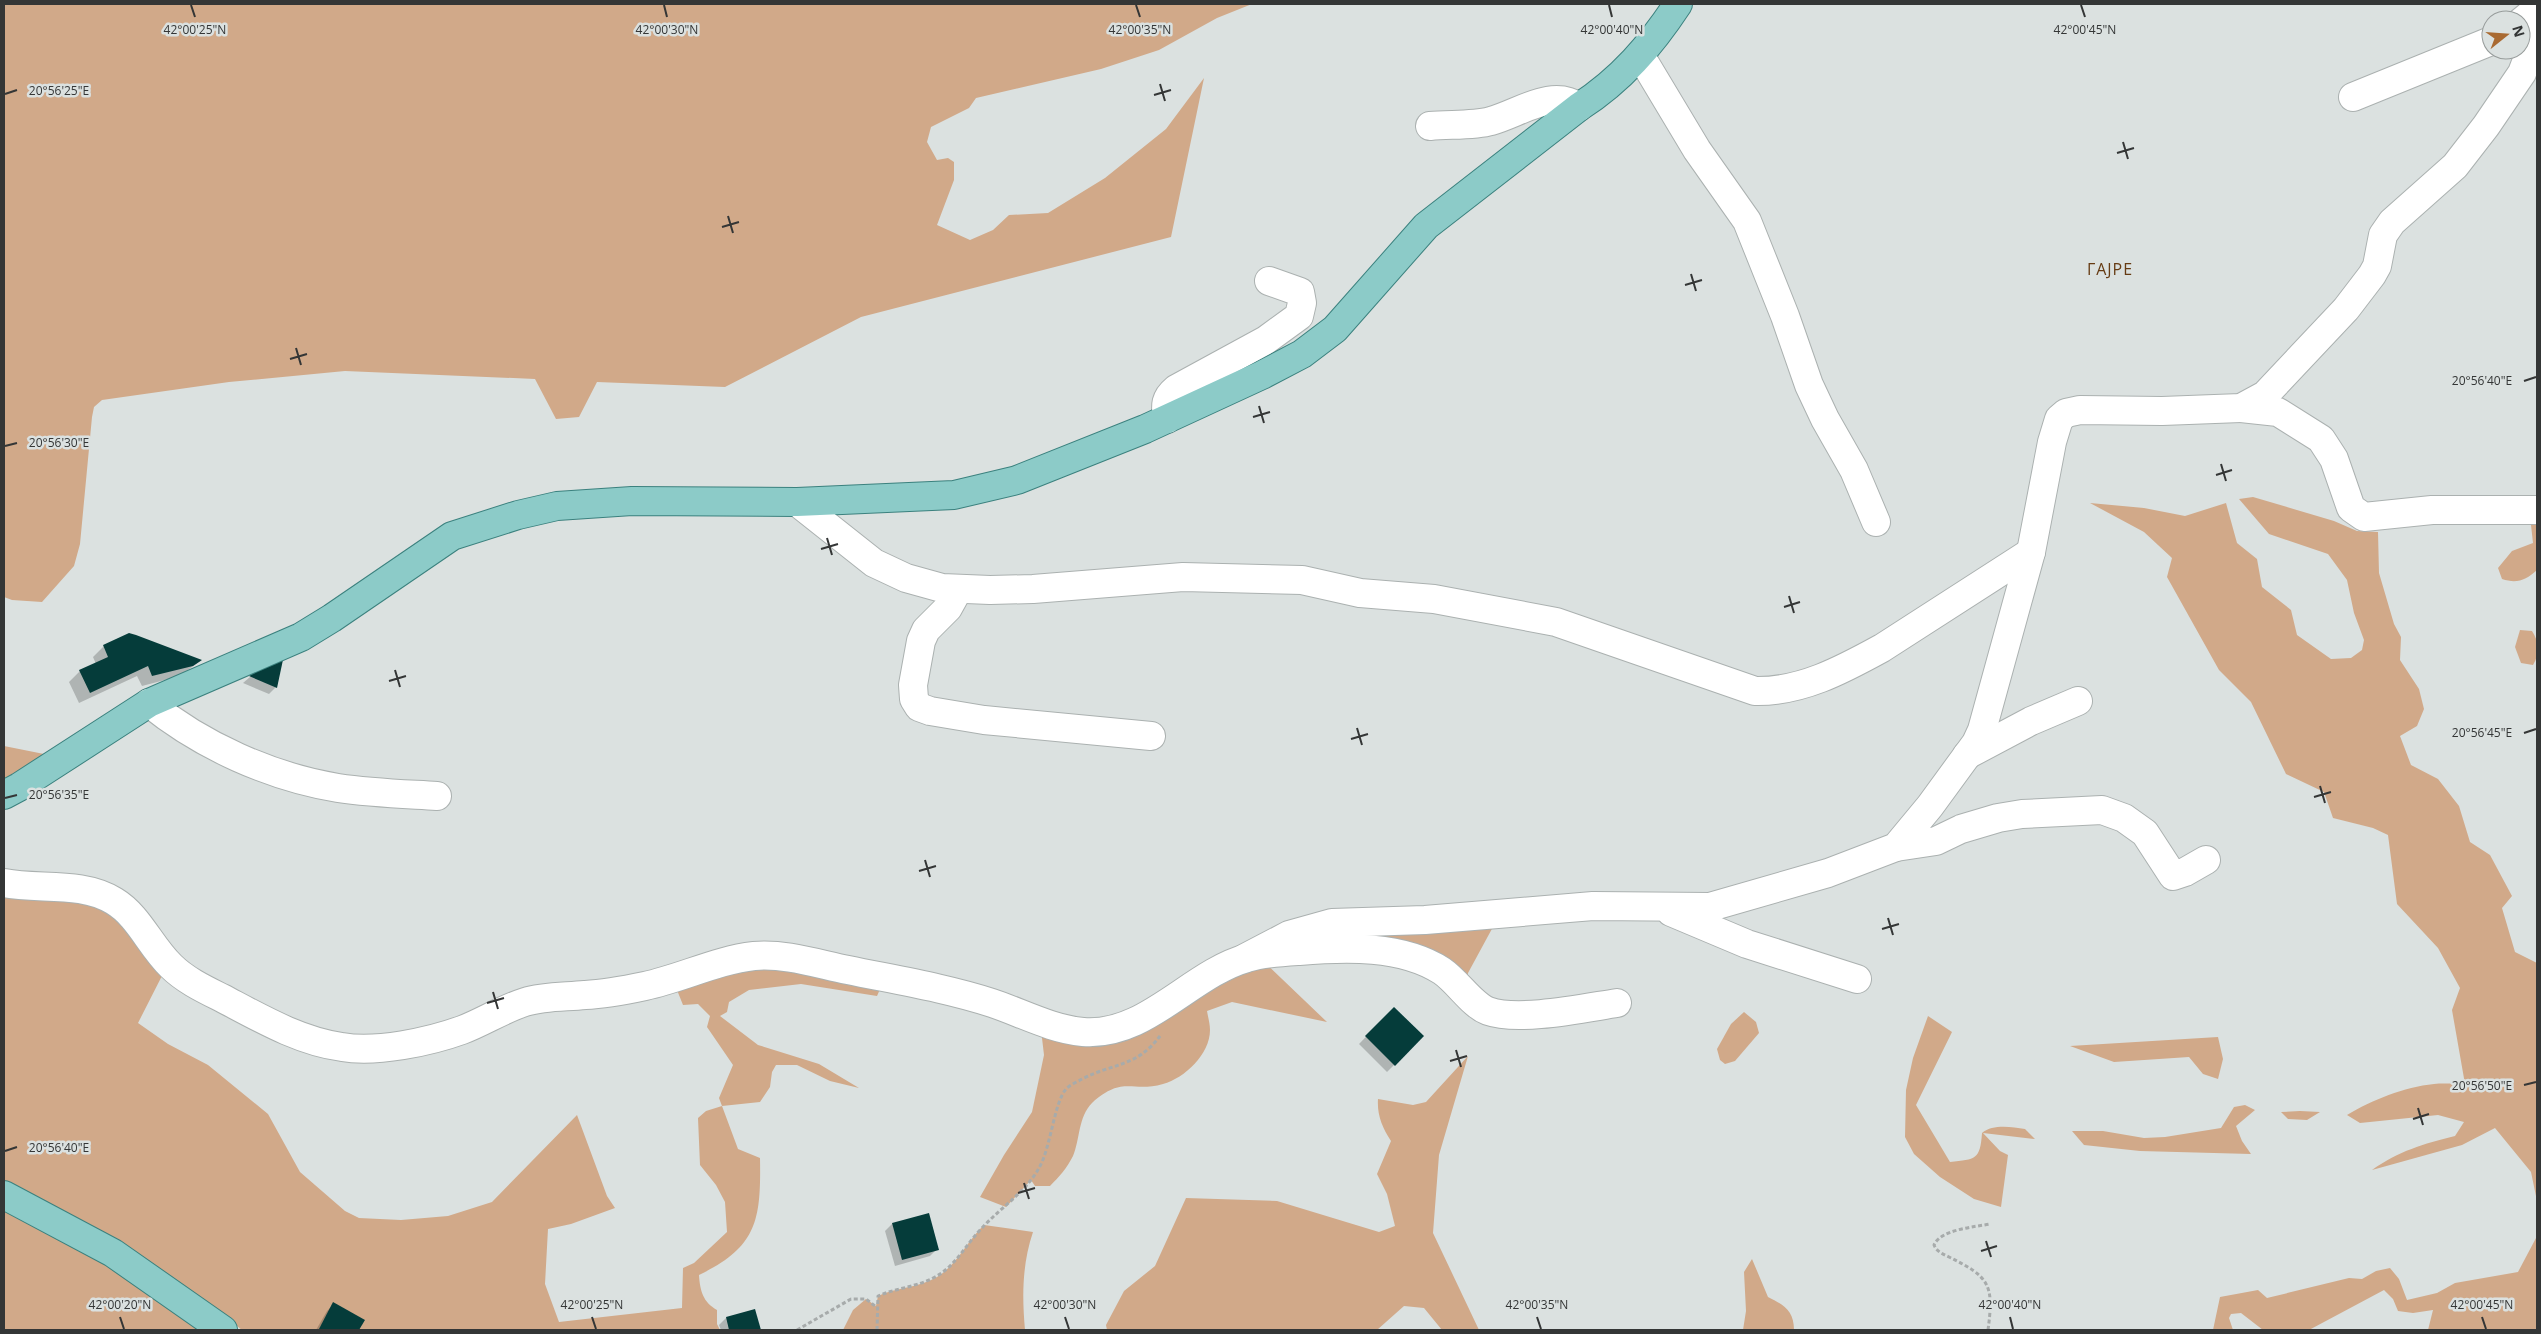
<svg xmlns="http://www.w3.org/2000/svg" width="2541" height="1334" font-family="'Open Sans',sans-serif">
	<style>
		.green { fill: #d1a989 }
		.shadow { fill: #0003 }
		.building { fill: #053c3a }
		.lines { fill: none; stroke-linecap: round; stroke-linejoin: round }
		.minor-casing { stroke: #abb1b0; stroke-width: 30 }
		.major-casing { stroke: #3b817e; stroke-width: 30 }
		.path { stroke: #a7abab; stroke-width: 3; stroke-dasharray: 4 2.5; stroke-linecap: butt }
		.minor { stroke: #fff; stroke-width: 28 }
		.major { stroke: #8ccbc8; stroke-width: 28 }
		.ticks { fill: none; stroke: #343636; stroke-width: 2 }
		.labels { text-anchor: middle; stroke-width: 5; stroke-linejoin: round; paint-order: stroke }
		.quarter-label { font-size: 16px; letter-spacing: 1px; fill: #663b13; stroke: #dbe1e0 }
		.ticks-label { font-size: 12px; text-anchor: middle; fill: #343636; stroke: #dbe1e0; stroke-width: 5; stroke-linejoin: round; paint-order: stroke }
	</style>
	<rect width="100%" height="100%" fill="#dbe1e0"/>
	<g class="green">
		<polygon points="4,4 1252,4 1217,18 1159,50 1101,69 976,98 969,108 931,127 927,142 937,160 948,158 954,162 954,180 937,225 970,240 993,230 1009,215 1048,213 1105,178 1166,129 1204,78 1171,237 861,317 725,387 597,382 579,417 556,419 535,379 345,371 229,382 102,400 94,407 92,417 80,544 74,566 42,602 12,600 4,597"/>
		<path d="M 2253,497 L 2334,521 L 2357,531 L 2378,532 L 2379,573 L 2394,624 L 2401,637 L 2400,660 L 2419,689 L 2424,709 L 2417,726 L 2400,736 L 2411,765 L 2438,779 L 2459,806 L 2470,842 L 2490,855 L 2512,896 L 2502,908 L 2515,952 L 2537,963 L 2537,1330 L 2428,1330 L 2433,1310 L 2413,1313 L 2398,1311 L 2393,1299 L 2384,1290 L 2309,1330 L 2263,1330 L 2241,1313 L 2231,1314 L 2229,1318 L 2233,1330 L 2213,1330 L 2220,1297 L 2258,1290 L 2267,1298 L 2349,1278 L 2362,1279 L 2376,1271 L 2390,1268 L 2399,1279 L 2407,1300 L 2437,1293 L 2455,1283 L 2518,1272 L 2536,1238 L 2537,1201 L 2531,1172 L 2495,1128 L 2462,1145 L 2372,1170 C 2399,1151 2423,1144 2455,1136 L 2464,1122 L 2438,1115 L 2360,1123 L 2347,1115 C 2372,1100 2404,1087 2434,1084 C 2444,1083 2455,1084 2465,1084 L 2452,1010 L 2460,988 L 2438,948 L 2397,904 L 2388,835 L 2373,828 L 2333,818 L 2324,792 L 2286,774 L 2251,702 L 2219,670 L 2167,577 L 2172,558 L 2144,532 L 2090,503 L 2144,508 L 2185,516 L 2226,503 L 2237,543 L 2257,559 L 2262,587 L 2291,610 L 2297,635 L 2331,659 L 2351,658 L 2362,650 L 2364,640 L 2354,613 L 2347,580 L 2328,554 L 2269,534 L 2239,499 Z"/>
		<path d="M 2537,524 L 2537,570 C 2526,580 2517,584 2502,579 L 2498,568 L 2512,551 L 2533,543 L 2531,525 Z"/>
		<path d="M 2520,630 L 2532,631 C 2539,641 2540,654 2533,665 L 2521,663 L 2515,647 Z"/>
		<polygon points="4,746 64,758 4,795"/>
		<path d="M 4,883 L 88,891 L 168,964 L 138,1023 L 168,1044 L 208,1065 L 268,1114 L 300,1172 L 345,1211 L 359,1218 L 401,1220 L 448,1216 L 492,1202 L 577,1115 L 607,1196 L 615,1208 L 571,1224 L 548,1229 L 545,1284 L 559,1322 L 682,1308 L 683,1268 L 694,1263 L 727,1232 L 725,1202 L 716,1185 L 700,1165 L 698,1118 L 706,1111 L 722,1106 L 719,1098 L 733,1065 L 707,1027 L 710,1016 L 698,1004 L 683,1005 L 673,980 L 736,960 L 885,978 L 877,996 L 801,984 L 749,990 L 729,1002 L 727,1012 L 720,1016 L 758,1045 L 819,1064 L 859,1088 L 830,1081 L 797,1065 L 776,1065 L 772,1072 L 770,1087 L 760,1102 L 722,1106 L 738,1149 L 760,1158 C 761,1219 758,1247 699,1275 C 700,1291 703,1302 717,1310 L 717,1324 L 720,1330 L 242,1330 L 227,1318 L 4,1183 Z"/>
		<path d="M 1500,914 L 1468,973 L 1466,991 L 1430,964 L 1259,957 L 1327,1022 L 1232,1002 L 1207,1011 C 1208,1017 1210,1024 1210,1030 C 1210,1054 1185,1078 1163,1084 C 1132,1093 1123,1075 1092,1103 C 1078,1117 1080,1140 1073,1156 C 1067,1168 1059,1177 1050,1186 L 1035,1186 L 1031,1180 L 1006,1207 L 980,1197 L 1004,1155 L 1032,1112 L 1044,1055 L 1040,1021 L 1081,1031 L 1272,943 Z"/>
		<polygon points="1744,1012 1756,1022 1759,1033 1735,1061 1725,1064 1720,1060 1717,1049 1731,1024"/>
		<path d="M 1928,1016 L 1952,1032 L 1916,1105 L 1950,1162 C 1976,1159 1980,1160 1982,1133 C 1993,1124 2011,1127 2025,1129 L 2035,1139 L 1983,1133 L 2000,1151 L 2008,1155 L 2001,1207 L 1974,1199 L 1940,1177 L 1914,1154 L 1905,1137 L 1906,1090 L 1913,1058 Z"/>
		<polygon points="2218,1037 2223,1059 2218,1079 2203,1074 2189,1057 2114,1062 2070,1046"/>
		<path d="M 1468,1056 L 1439,1155 L 1433,1233 L 1479,1330 L 1442,1330 L 1424,1308 L 1404,1306 L 1377,1330 L 1107,1330 L 1106,1325 L 1124,1291 L 1155,1266 L 1186,1198 L 1277,1201 L 1379,1232 L 1395,1226 L 1387,1194 L 1377,1174 L 1391,1141 C 1382,1127 1377,1115 1378,1099 L 1413,1105 L 1426,1102 Z"/>
		<polygon points="2245,1105 2255,1110 2236,1126 2242,1141 2251,1154 2140,1151 2084,1145 2072,1131 2103,1131 2144,1138 2165,1137 2221,1128 2234,1107"/>
		<polygon points="2300,1111 2320,1112 2307,1120 2288,1119 2281,1112"/>
		<polygon points="4,1210 93,1253 204,1330 4,1330"/>
		<path d="M 984,1225 L 1033,1232 C 1022,1265 1022,1296 1025,1330 L 843,1330 L 853,1310 L 866,1299 L 876,1306 L 878,1296 C 897,1287 919,1288 937,1277 C 958,1264 967,1241 984,1225 Z"/>
		<path d="M 1752,1259 L 1768,1297 C 1784,1305 1794,1311 1794,1330 L 1743,1330 L 1746,1311 L 1744,1272 Z"/>
	</g>
	<g class="shadow">
		<polygon points="104,646 200,661 180,676 142,686 137,676 79,703 69,682 80,671 96,664 93,657"/>
		<polygon points="282,657 276,687 269,694 243,683 250,677"/>
		<polygon points="1394,1008 1423,1036 1387,1072 1359,1044"/>
		<polygon points="892,1224 937,1249 930,1256 895,1266 885,1231"/>
		<polygon points="334,1304 363,1321 358,1330 316,1330 327,1311"/>
		<polygon points="754,1310 760,1330 721,1330 719,1325 726,1318"/>
	</g>
	<g class="building">
		<polygon points="129,633 136,635 202,660 193,666 152,676 148,666 90,693 79,670 108,657 103,645"/>
		<polygon points="284,655 277,688 249,676"/>
		<polygon points="1394,1007 1424,1036 1395,1066 1365,1036"/>
		<polygon points="929,1213 939,1250 902,1260 892,1223"/>
		<polygon points="333,1302 365,1320 359,1330 319,1329"/>
		<polygon points="755,1309 761,1330 729,1330 726,1317"/>
	</g>
	<g class="lines">
		<g class="minor-casing">
			<g id="minor">
				<polyline points="2521,22 2537,9"/>
				<polyline points="1640,55 1697,150 1747,221 1785,316 1809,385 1825,419 1854,470 1876,522"/>
				<polyline points="2353,97 2491,41"/>
				<path d="M 1430,126 C 1449,124 1473,126 1491,121 C 1520,113 1552,88 1579,107"/>
				<polyline points="2241,408 2278,412 2321,439 2334,459 2351,508 2364,517 2432,510 2537,510"/>
				<path d="M 1167,419 C 1165,405 1165,398 1176,389 L 1266,340 L 1299,316 L 1302,303 L 1300,292 L 1269,281"/>
				<path d="M 797,502 L 874,563 L 906,578 L 942,588 L 990,590 L 1033,589 L 1183,577 L 1302,580 L 1360,593 L 1434,599 L 1556,622 L 1755,691 C 1801,692 1842,670 1882,648 L 2031,552"/>
				<polyline points="958,590 948,608 926,630 921,641 913,685 914,699 919,707 930,711 984,720 1151,736"/>
				<path d="M 149,703 C 202,746 271,777 338,788 C 371,793 405,794 437,796"/>
				<polyline points="1967,755 2031,721 2078,701"/>
				<polyline points="1896,847 1936,841 1961,829 1998,818 2022,814 2102,810 2124,818 2145,833 2173,876 2185,872 2206,860"/>
				<path d="M 4,883 C 39,890 82,881 114,901 C 139,916 150,946 171,966 C 185,980 204,989 222,998 C 260,1018 299,1041 342,1047 C 376,1053 429,1042 462,1030 C 483,1022 503,1009 525,1002 C 544,996 565,997 585,995 C 606,994 626,990 645,986 C 682,978 717,960 754,956 C 785,953 818,964 848,970 C 896,980 946,988 992,1003 C 1022,1013 1051,1029 1083,1032 C 1146,1037 1190,974 1247,958 C 1263,953 1282,952 1299,951 C 1345,947 1402,945 1442,971 C 1458,982 1472,1005 1488,1011 C 1519,1022 1584,1008 1617,1003"/>
				<polyline points="1671,912 1747,944 1857,979"/>
				<polyline points="1245,958 1289,935 1332,923 1425,920 1593,906 1710,907 1828,873 1896,847 1930,806 1976,743 1982,730 2031,552 2052,442 2059,419 2066,413 2080,410 2162,411 2241,408 2265,395 2346,309 2372,275 2377,266 2383,235 2392,222 2455,166 2486,126 2522,73 2537,34"/>
			</g>
		</g>
		<g class="major-casing">
			<g id="major">
				<path d="M 4,795 L 19,787 L 149,703 L 301,637 L 332,618 L 452,536 L 518,515 L 557,506 L 632,501 L 797,502 L 954,495 L 1017,480 L 1145,429 L 1262,375 L 1302,354 L 1335,329 L 1426,226 L 1579,107 C 1621,80 1651,45 1678,4"/>
				<polyline points="4,1195 113,1253 223,1330"/>
			</g>
		</g>
		<g class="path">
			<polyline points="797,1330 851,1299 866,1299 875,1306"/>
			<path d="M 877,1330 L 878,1296 C 896,1288 917,1287 935,1277 C 956,1266 966,1244 982,1228 C 1001,1207 1025,1193 1039,1168 C 1051,1147 1054,1103 1066,1089 C 1070,1085 1077,1082 1082,1079 C 1113,1063 1137,1067 1160,1036"/>
			<path d="M 1988,1330 C 1994,1285 1990,1277 1949,1257 C 1943,1254 1937,1252 1934,1245 C 1941,1229 1975,1227 1990,1224"/>
		</g>
		<use href="#minor" class="minor"/>
		<use href="#major" class="major"/>
	</g>
	<path class="ticks" d="M 191,5 L 195,17M 664,5 L 667,17M 1136,5 L 1140,17M 1609,5 L 1612,17M 2081,5 L 2085,17M 1160,84 L 1165,101M 5,94 L 17,90M 1154,95 L 1171,90M 2123,142 L 2128,159M 2117,153 L 2134,148M 728,216 L 733,233M 722,227 L 739,222M 1691,274 L 1696,291M 1685,285 L 1702,280M 296,348 L 301,365M 290,359 L 307,354M 2524,381 L 2536,377M 1259,406 L 1264,423M 1253,417 L 1270,412M 5,446 L 17,443M 2221,464 L 2226,481M 2216,475 L 2232,470M 827,538 L 832,555M 821,549 L 838,544M 1789,596 L 1794,613M 1784,607 L 1800,602M 395,670 L 400,687M 389,681 L 406,676M 1357,728 L 1362,745M 2524,733 L 2536,729M 1351,739 L 1368,734M 2320,786 L 2325,803M 2314,797 L 2331,792M 5,798 L 17,795M 925,860 L 930,877M 919,871 L 936,866M 1888,918 L 1893,935M 1882,929 L 1899,924M 493,992 L 498,1009M 487,1003 L 504,998M 1456,1050 L 1461,1067M 1450,1061 L 1467,1056M 2524,1085 L 2536,1082M 2418,1108 L 2423,1125M 2413,1119 L 2429,1114M 5,1151 L 17,1147M 1024,1183 L 1029,1199M 1018,1193 L 1035,1188M 1986,1241 L 1991,1257M 1981,1251 L 1997,1246M 120,1317 L 124,1329M 592,1317 L 596,1329M 1065,1317 L 1069,1329M 1537,1317 L 1541,1329M 2010,1317 L 2013,1329M 2482,1317 L 2486,1329"/>
	<g class="labels">
		<g class="quarter-label">
			<text x="2110" y="275">ГАЈРЕ</text>
		</g>
	</g>
	<g class="ticks-label">
		<text x="195" y="34">42°00'25"N</text>
		<text x="667" y="34">42°00'30"N</text>
		<text x="1140" y="34">42°00'35"N</text>
		<text x="1612" y="34">42°00'40"N</text>
		<text x="2085" y="34">42°00'45"N</text>
		<text x="59" y="95">20°56'25"E</text>
		<text x="2482" y="385">20°56'40"E</text>
		<text x="59" y="447">20°56'30"E</text>
		<text x="2482" y="737">20°56'45"E</text>
		<text x="59" y="799">20°56'35"E</text>
		<text x="2482" y="1090">20°56'50"E</text>
		<text x="59" y="1152">20°56'40"E</text>
		<text x="120" y="1309">42°00'20"N</text>
		<text x="592" y="1309">42°00'25"N</text>
		<text x="1065" y="1309">42°00'30"N</text>
		<text x="1537" y="1309">42°00'35"N</text>
		<text x="2010" y="1309">42°00'40"N</text>
		<text x="2482" y="1309">42°00'45"N</text>
	</g>
	<rect width="2541" height="1334" fill="none" stroke="#343636" stroke-width="10"/>
	<g transform="translate(2506 35) rotate(73)"><circle r="24" fill="#dbe1e0" stroke="#989d9c"/>
	<path d="M0-4L9 19L0 12L-9 19Z" fill="#a96a32"/>
	<text y="-8" font-size="14" font-weight="bold" text-anchor="middle" fill="#343636">N</text>
	</g>
</svg>
